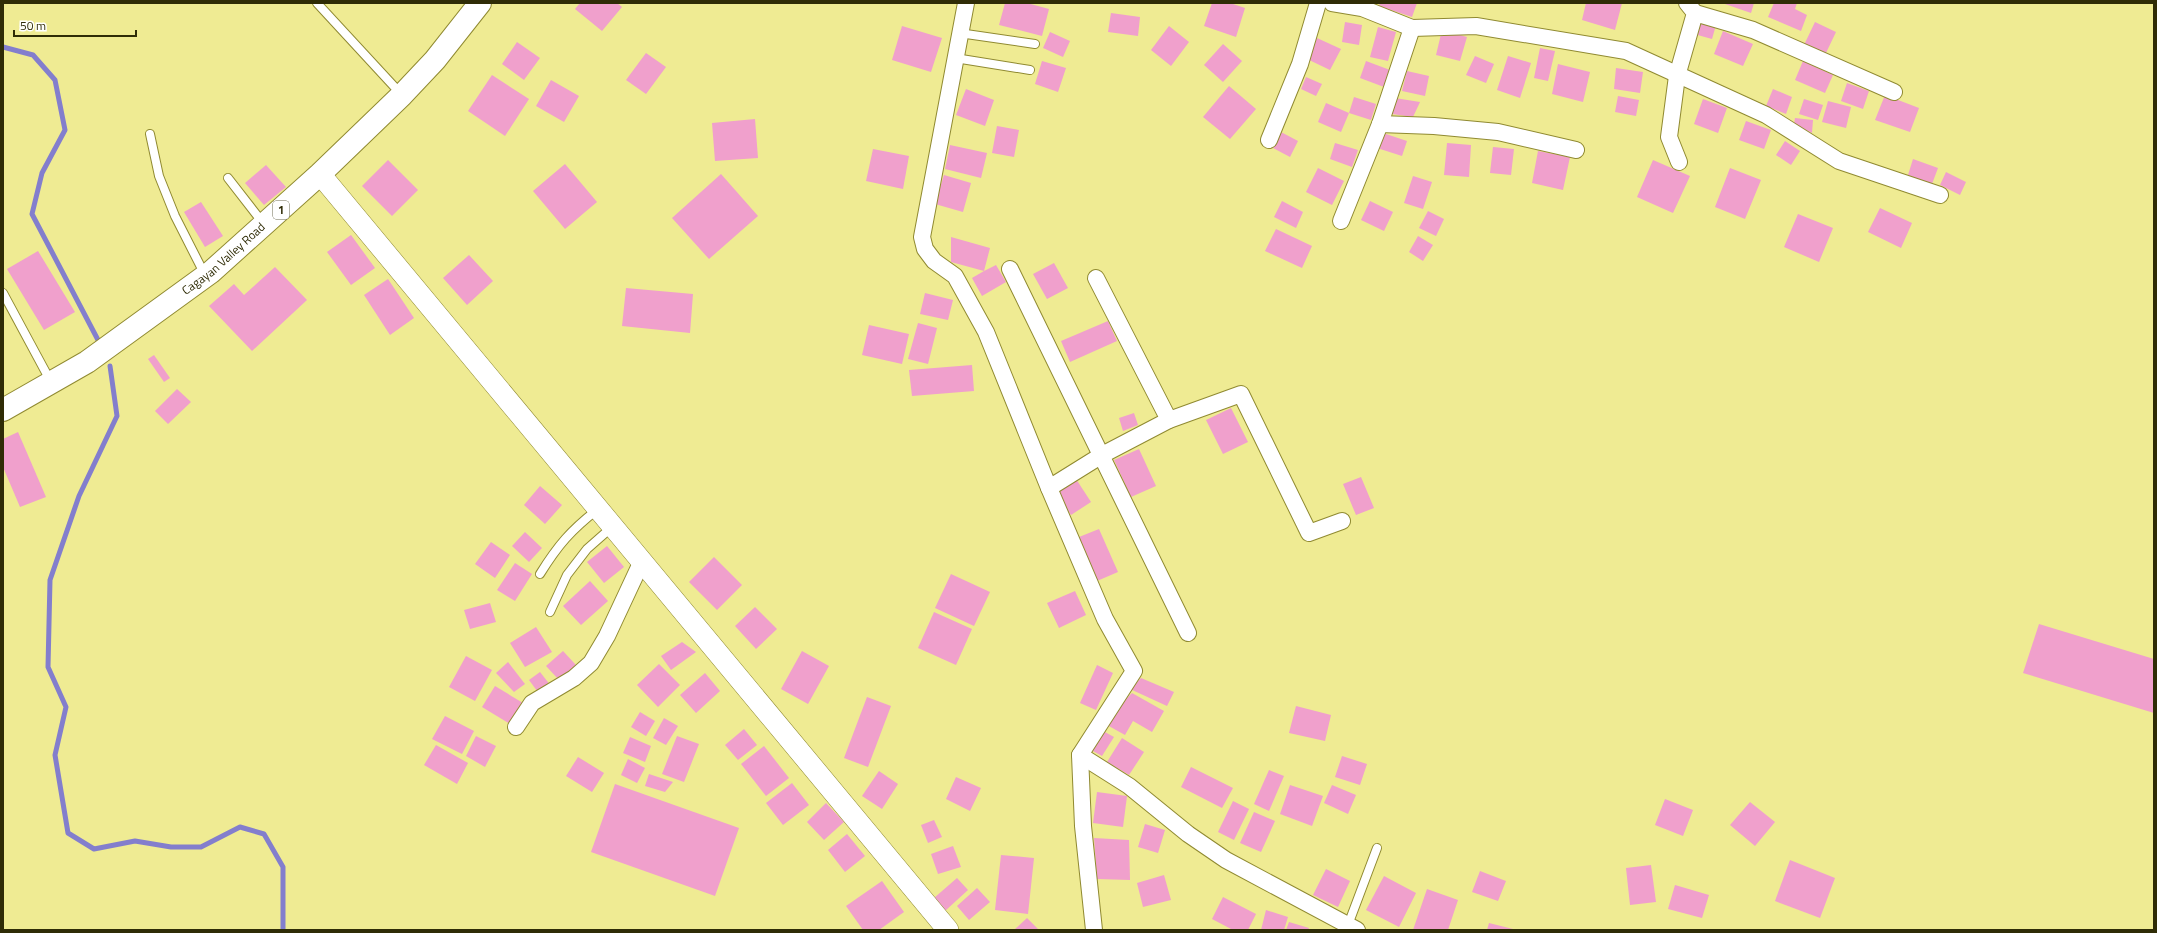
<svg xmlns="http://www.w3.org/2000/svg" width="2157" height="933" font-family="'Titillium Web',sans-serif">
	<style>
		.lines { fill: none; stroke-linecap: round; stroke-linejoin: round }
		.stream { stroke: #837ecd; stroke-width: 5 }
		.building { fill: #f0a0cc }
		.service-casing { stroke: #908a31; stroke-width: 10 }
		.minor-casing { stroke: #908a31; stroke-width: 18 }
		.tertiary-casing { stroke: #908a31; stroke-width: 22 }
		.trunk-casing { stroke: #908a31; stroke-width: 24 }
		.service { stroke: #fff; stroke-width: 8 }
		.minor { stroke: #fff; stroke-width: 16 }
		.tertiary { stroke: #fff; stroke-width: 21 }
		.trunk { stroke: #fff; stroke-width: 22 }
		.labels { text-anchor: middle; stroke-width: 4; stroke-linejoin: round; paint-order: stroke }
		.shield { fill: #fff; stroke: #6d6b51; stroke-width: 1 }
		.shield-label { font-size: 11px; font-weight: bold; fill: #2f2c06 }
		.street-label { font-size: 12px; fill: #2f2c06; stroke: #fff }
	</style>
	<rect width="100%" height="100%" fill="#efeb93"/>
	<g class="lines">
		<g class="stream">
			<polyline points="3,47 33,55 55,80 65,130 42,173 32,214 98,340"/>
			<polyline points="110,366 117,416 79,496 50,580 48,667 66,707 55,755 68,833 94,849 135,841 171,847 201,847 240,827 264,834 283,867 283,930"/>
		</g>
	</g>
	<g class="building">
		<polygon points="580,3 617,3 622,7 602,31 575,9"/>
		<polygon points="1005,3 1027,3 1049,9 1042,36 999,25"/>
		<polygon points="1212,3 1230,3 1245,8 1236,37 1204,26"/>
		<polygon points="1380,3 1417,3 1412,17 1379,6"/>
		<polygon points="1586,3 1622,3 1615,30 1582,20"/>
		<polygon points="1722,3 1754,3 1751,13"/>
		<polygon points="1774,3 1797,3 1795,9 1807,15 1801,31 1768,17"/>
		<polygon points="1111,13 1140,17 1138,36 1108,32"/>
		<polygon points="1699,19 1716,25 1712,39 1694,34"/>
		<polygon points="1345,22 1362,25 1359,45 1342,42"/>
		<polygon points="1815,22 1836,32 1825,55 1804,45"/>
		<polygon points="902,26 942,38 931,72 892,60"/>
		<polygon points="1169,26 1189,42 1171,66 1151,50"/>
		<polygon points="1378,27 1396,32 1388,61 1370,57"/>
		<polygon points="1442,30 1467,37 1460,61 1436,55"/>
		<polygon points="1723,31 1753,44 1743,66 1714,54"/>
		<polygon points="1050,32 1070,41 1063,57 1043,48"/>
		<polygon points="1317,38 1341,49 1330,70 1307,59"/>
		<polygon points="517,42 540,58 524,80 502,64"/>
		<polygon points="1223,44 1242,61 1223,82 1204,65"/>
		<polygon points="1540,48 1555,51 1548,81 1534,78"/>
		<polygon points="646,53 666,67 646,94 626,80"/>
		<polygon points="1475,56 1494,64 1486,83 1466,75"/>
		<polygon points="1508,56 1531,63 1520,98 1497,90"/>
		<polygon points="1042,61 1066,68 1058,92 1035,84"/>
		<polygon points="1366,61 1390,70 1384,87 1360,78"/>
		<polygon points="1803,61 1833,75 1825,93 1795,80"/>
		<polygon points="1558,64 1590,72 1583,102 1552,94"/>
		<polygon points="1616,68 1643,72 1640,93 1614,89"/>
		<polygon points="1407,71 1429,76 1425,96 1402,91"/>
		<polygon points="492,75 529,99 505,136 468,111"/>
		<polygon points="1306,77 1322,84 1316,96 1301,89"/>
		<polygon points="551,80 579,96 564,122 536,106"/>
		<polygon points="1847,83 1869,91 1863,109 1841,101"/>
		<polygon points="1229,86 1256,109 1230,139 1203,117"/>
		<polygon points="966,89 994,100 985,126 956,115"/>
		<polygon points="1773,89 1792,97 1786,114 1766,106"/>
		<polygon points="1885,95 1919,108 1910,132 1875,120"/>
		<polygon points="1618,96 1639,100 1636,116 1615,112"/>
		<polygon points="1354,97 1376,104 1371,120 1349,113"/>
		<polygon points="1395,98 1420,102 1413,117 1392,114"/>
		<polygon points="1703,99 1727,108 1718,133 1694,124"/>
		<polygon points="1804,99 1823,105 1818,120 1799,114"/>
		<polygon points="1828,101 1851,107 1846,128 1822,122"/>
		<polygon points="1326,103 1349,113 1341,132 1318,122"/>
		<polygon points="1795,118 1813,120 1812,133 1794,124"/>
		<polygon points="755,119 758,158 715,161 712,123"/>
		<polygon points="1746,121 1771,130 1764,149 1739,140"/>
		<polygon points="997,126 1019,130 1014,157 992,153"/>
		<polygon points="1281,132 1298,141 1290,157 1273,148"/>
		<polygon points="1383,133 1407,141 1402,156 1377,148"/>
		<polygon points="1785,141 1800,151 1791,165 1776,155"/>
		<polygon points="1335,143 1358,150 1352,167 1330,159"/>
		<polygon points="1447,143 1471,145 1469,177 1444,175"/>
		<polygon points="950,145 987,153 981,178 945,169"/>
		<polygon points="1493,147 1514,149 1511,175 1490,173"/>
		<polygon points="873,149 909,156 903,189 866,181"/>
		<polygon points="1538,151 1570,157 1563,190 1532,183"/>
		<polygon points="1913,159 1938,168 1932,184 1908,175"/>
		<polygon points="388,160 418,190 392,216 362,186"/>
		<polygon points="1653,160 1690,176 1673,213 1637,197"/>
		<polygon points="565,164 597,202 565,229 533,191"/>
		<polygon points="266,165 286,187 264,205 245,183"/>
		<polygon points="1318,168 1344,181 1332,205 1306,192"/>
		<polygon points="1730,168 1761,180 1745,219 1715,207"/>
		<polygon points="1946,172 1966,182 1960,195 1940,185"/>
		<polygon points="721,174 758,216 709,259 672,218"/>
		<polygon points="944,175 971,183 963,212 935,204"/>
		<polygon points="1413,176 1432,182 1423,209 1404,203"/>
		<polygon points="1282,201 1303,212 1296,228 1274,217"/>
		<polygon points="1370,201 1393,212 1384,231 1361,220"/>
		<polygon points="201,202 223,236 205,247 184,212"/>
		<polygon points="1880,208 1912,223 1901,248 1868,232"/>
		<polygon points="1428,211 1444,219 1436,236 1419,228"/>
		<polygon points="1798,214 1833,228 1819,262 1784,247"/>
		<polygon points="1276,229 1312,246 1302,268 1265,251"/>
		<polygon points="351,235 375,268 351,285 327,252"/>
		<polygon points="1418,236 1433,245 1423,261 1409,252"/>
		<polygon points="951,237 990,248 984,271 996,265 1006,282 982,296 972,278 984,271 951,262"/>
		<polygon points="38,251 75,312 44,330 7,269"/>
		<polygon points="469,255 493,281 467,305 443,278"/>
		<polygon points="1054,263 1068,288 1047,299 1033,274"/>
		<polygon points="275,267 307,300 252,351 209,306 234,284 244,295"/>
		<polygon points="388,279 414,318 390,335 364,295"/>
		<polygon points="626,288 693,294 690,333 622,326"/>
		<polygon points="925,293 953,300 948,320 920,314"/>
		<polygon points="1108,321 1117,341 1070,362 1061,341"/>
		<polygon points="918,323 937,328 928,364 908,359"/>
		<polygon points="869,325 909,334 902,364 862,355"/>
		<polygon points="154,355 170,378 164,382 148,359"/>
		<polygon points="972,365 974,391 912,396 909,370"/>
		<polygon points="177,389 191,402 168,424 155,411"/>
		<polygon points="1231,408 1248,442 1223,454 1206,420"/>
		<polygon points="1134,413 1138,425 1123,431 1119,418"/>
		<polygon points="18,432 46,497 20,507 3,467 3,439"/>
		<polygon points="1139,449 1156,486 1131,497 1114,460"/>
		<polygon points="1361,477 1374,508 1356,515 1343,484"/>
		<polygon points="1076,479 1091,502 1071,515 1056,492"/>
		<polygon points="540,486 562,505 545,524 524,505"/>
		<polygon points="1099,529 1118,572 1097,581 1079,537"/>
		<polygon points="525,532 542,548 529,562 512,546"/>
		<polygon points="491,542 510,555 495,578 475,564"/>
		<polygon points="607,546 624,567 604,583 587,562"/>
		<polygon points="714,557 742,585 717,610 689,582"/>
		<polygon points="515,563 532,574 515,601 497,590"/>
		<polygon points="951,574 990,592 974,626 935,608"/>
		<polygon points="590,581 608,601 581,625 563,606"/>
		<polygon points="1075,591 1086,615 1059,628 1047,603"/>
		<polygon points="490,603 496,622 470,629 464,610"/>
		<polygon points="755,607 777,629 756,649 735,626"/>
		<polygon points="934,612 972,629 956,665 918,648"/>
		<polygon points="2039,624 2154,659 2154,713 2023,673"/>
		<polygon points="536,627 552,652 525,667 510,643"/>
		<polygon points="682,642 696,652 671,670 661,656"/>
		<polygon points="563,651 576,665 559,680 546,666"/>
		<polygon points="802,651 829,666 808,704 781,689"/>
		<polygon points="466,656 492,670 475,701 449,687"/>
		<polygon points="508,662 525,684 514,692 496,673"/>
		<polygon points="659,664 680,685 658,707 637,685"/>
		<polygon points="1097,665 1113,673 1096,710 1080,703"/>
		<polygon points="540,672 551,686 540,695 529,680"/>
		<polygon points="705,673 720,691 696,713 680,695"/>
		<polygon points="1141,678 1174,692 1167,706 1130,689"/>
		<polygon points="495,686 523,703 510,724 482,707"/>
		<polygon points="1132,693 1164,711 1152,732 1133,721 1125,735 1107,725 1114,711"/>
		<polygon points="867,697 891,706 868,767 844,758"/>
		<polygon points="1296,706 1331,715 1325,741 1289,733"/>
		<polygon points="640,712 655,721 646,736 631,727"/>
		<polygon points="445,716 474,731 462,754 432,739"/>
		<polygon points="664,718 678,726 666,745 653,738"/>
		<polygon points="744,729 757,745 738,760 725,745"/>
		<polygon points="1103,731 1114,737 1102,756 1091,750"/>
		<polygon points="476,736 496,746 485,767 466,756"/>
		<polygon points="677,736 699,744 684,782 662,774"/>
		<polygon points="630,737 651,746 645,762 623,753"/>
		<polygon points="1122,738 1144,752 1129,775 1107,762"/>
		<polygon points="436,745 468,763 457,784 424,765"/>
		<polygon points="764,746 789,778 766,796 741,764"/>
		<polygon points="1342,756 1367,764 1360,785 1335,777"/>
		<polygon points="578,757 604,773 592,792 566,776"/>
		<polygon points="628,759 645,768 637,783 621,775"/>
		<polygon points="1191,767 1233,788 1222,808 1181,787"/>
		<polygon points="1269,770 1284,776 1269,811 1254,804"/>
		<polygon points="879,771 898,784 882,809 862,796"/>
		<polygon points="649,774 673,782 665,792 645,786"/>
		<polygon points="956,777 981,788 970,811 946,799"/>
		<polygon points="792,783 809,805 783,825 766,803"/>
		<polygon points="615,784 739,828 715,896 591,852"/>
		<polygon points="1290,785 1323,796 1312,826 1280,814"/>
		<polygon points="1332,785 1356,795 1348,814 1324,803"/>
		<polygon points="1097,792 1127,796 1123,827 1093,823"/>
		<polygon points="1665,799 1693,810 1683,836 1655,825"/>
		<polygon points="1233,801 1249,809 1234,840 1218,832"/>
		<polygon points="1750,802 1775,822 1755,846 1730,825"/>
		<polygon points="826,803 844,822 824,840 807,822"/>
		<polygon points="1254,812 1275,821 1261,852 1240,843"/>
		<polygon points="934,820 942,837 928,843 921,825"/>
		<polygon points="1145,824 1165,830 1158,853 1138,847"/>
		<polygon points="847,834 865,856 845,872 828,850"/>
		<polygon points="1094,838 1129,840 1130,880 1097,879"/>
		<polygon points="953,846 961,867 938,874 931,854"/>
		<polygon points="1001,855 1034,858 1028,914 995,910"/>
		<polygon points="1790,860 1835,878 1820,918 1775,901"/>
		<polygon points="1651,865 1656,902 1630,905 1626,868"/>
		<polygon points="1326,869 1350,881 1338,907 1313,895"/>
		<polygon points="1480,871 1506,881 1498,901 1472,892"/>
		<polygon points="1164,875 1171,900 1143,907 1137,883"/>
		<polygon points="1384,876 1416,893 1399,927 1366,910"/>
		<polygon points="957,878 968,890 945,911 934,898"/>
		<polygon points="882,881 904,912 879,930 863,930 846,906"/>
		<polygon points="1675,885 1709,895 1702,918 1668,909"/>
		<polygon points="977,888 990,902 969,920 957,906"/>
		<polygon points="1427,889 1458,900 1448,930 1413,930"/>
		<polygon points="1223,897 1256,914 1248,930 1233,930 1212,919"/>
		<polygon points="1266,910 1288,917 1284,930 1261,930"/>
		<polygon points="1027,918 1039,930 1014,930"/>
		<polygon points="1289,922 1309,928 1308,930 1286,930"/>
		<polygon points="1489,923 1513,929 1513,930 1487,930"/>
	</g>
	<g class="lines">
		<g class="service-casing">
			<g id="service">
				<polyline points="317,3 401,94"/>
				<polyline points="959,33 1035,44"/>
				<polyline points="955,58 1030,70"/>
				<polyline points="150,134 159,176 175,216 205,275"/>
				<polyline points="228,178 263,223"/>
				<polyline points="3,293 51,382"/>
				<path d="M 540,574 C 558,545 571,530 598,509"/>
				<polyline points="550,612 567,575 587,549 612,527"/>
				<polyline points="1348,925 1377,848"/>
			</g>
		</g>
		<g class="minor-casing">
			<g id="minor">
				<polyline points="966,3 922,237 925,249 934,261 955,276 986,332 1049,488 1105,619 1134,671 1080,755 1083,826 1094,930"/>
				<polyline points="1332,3 1362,8 1412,28 1476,26 1626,51 1766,115 1839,161 1940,195"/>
				<polyline points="1695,13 1753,30 1894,92"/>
				<polyline points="1380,124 1434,126 1498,132 1576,150"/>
				<polyline points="1269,140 1300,64 1318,3"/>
				<polyline points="1679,162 1669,137 1677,76 1695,13 1687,3"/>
				<polyline points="1341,221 1380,124 1412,28"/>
				<polyline points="1010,269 1188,633"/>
				<polyline points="1096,278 1169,420"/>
				<polyline points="1049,488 1102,455 1169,420 1241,394 1309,533 1342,521"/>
				<polyline points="516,727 532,703 574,678 591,663 607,636 642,561"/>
				<polyline points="1080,755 1129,786 1188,834 1226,860 1357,930"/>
			</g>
		</g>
		<g class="tertiary-casing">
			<polyline id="tertiary" points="320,174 948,930"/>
		</g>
		<g class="trunk-casing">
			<g id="trunk">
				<path id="s1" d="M 3,410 L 87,362 L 211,272 L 320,174 L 402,95 L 435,60 L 480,3"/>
			</g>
		</g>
		<use href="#service" class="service"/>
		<use href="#minor" class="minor"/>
		<use href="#tertiary" class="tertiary"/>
		<use href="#trunk" class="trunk"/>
	</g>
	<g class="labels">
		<rect class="shield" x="273" y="201" width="16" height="18" rx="3"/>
		<g class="shield-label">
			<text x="281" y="214">1</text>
		</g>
		<g class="street-label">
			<text dy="4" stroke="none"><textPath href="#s1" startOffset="268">Cagayan Valley Road</textPath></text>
		</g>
	</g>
	<rect width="2157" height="933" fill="none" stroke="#2f2c06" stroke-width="8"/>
	<path d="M14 30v6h122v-6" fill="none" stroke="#2f2c06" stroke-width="2"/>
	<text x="20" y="30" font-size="12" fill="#2f2c06" stroke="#ffffff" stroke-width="3" paint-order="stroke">50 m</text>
</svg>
